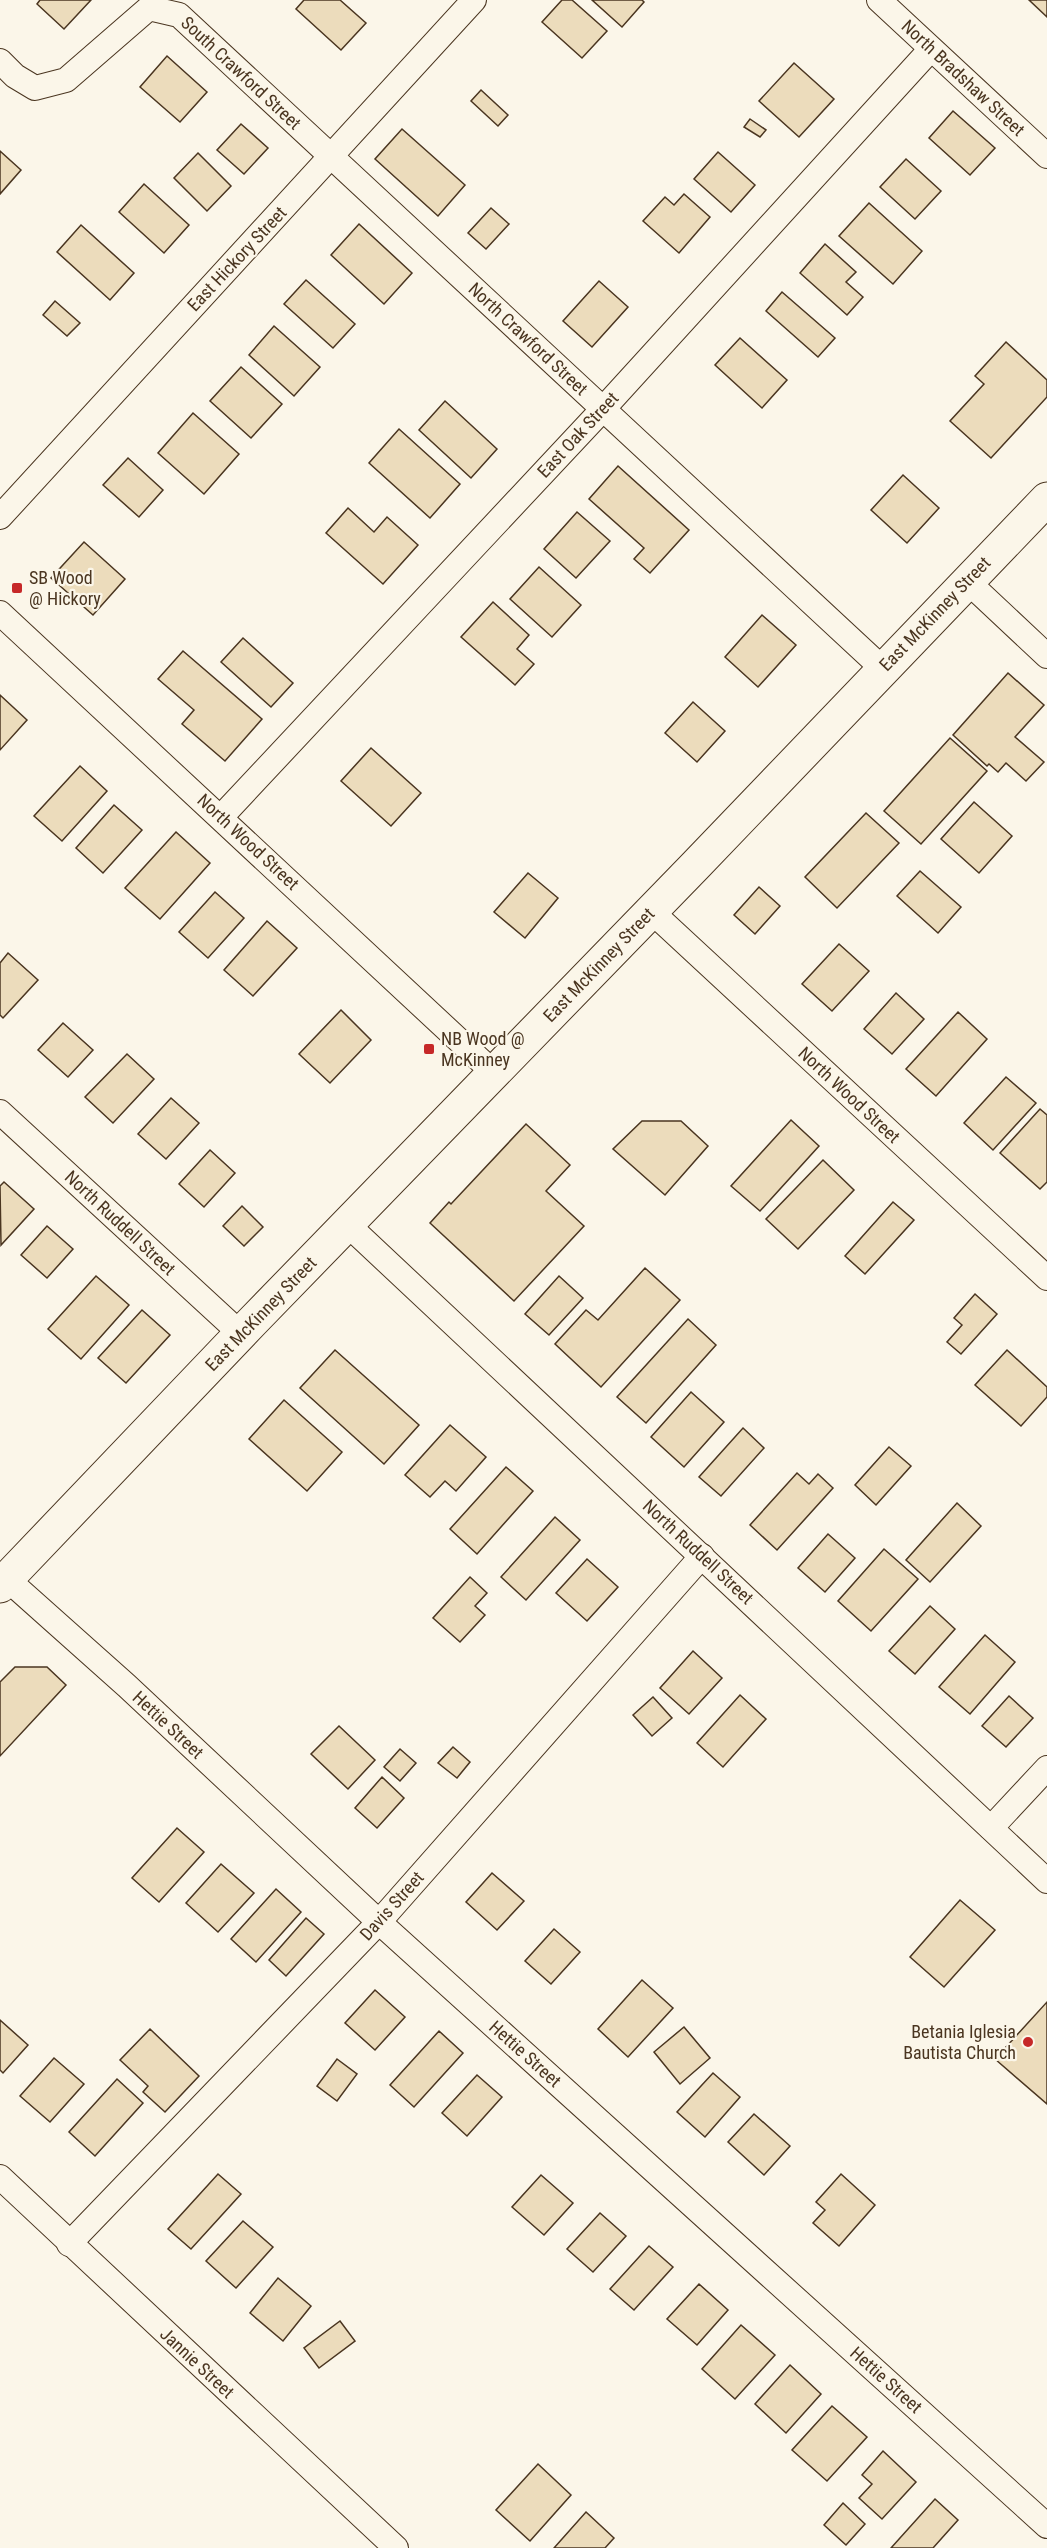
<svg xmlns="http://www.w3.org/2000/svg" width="1047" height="2548" font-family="'Roboto Condensed',sans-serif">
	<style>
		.building { fill: #ecdcbc; stroke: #4a3520; stroke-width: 1.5 }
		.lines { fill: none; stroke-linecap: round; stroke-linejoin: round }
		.minor-casing { stroke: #4a3520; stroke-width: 26 }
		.secondary-casing { stroke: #4a3520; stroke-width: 35 }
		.minor { stroke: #fbf6e9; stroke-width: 24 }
		.secondary { stroke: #fbf6e9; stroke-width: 33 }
		.poi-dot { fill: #c62828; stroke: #fbf6e9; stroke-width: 2 }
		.labels { text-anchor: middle; stroke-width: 4.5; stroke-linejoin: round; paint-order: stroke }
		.street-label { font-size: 18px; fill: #4a3520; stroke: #fbf6e9 }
		.poi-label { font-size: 18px; fill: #4a3520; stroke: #fbf6e9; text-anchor: start }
	</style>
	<rect width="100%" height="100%" fill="#fbf6e9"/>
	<g class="building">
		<polygon points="40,0 91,0 64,29 37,4"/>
		<polygon points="304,0 340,0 366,23 341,50 296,9"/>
		<polygon points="562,0 572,0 607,31 582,58 542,22"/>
		<polygon points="592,0 642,0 644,2 622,27"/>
		<polygon points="1029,0 1047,0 1047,17"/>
		<polygon points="167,56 207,92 180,122 140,87"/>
		<polygon points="794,63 834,99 799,137 759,101"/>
		<polygon points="481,90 508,115 498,126 471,101"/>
		<polygon points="953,111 995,148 970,175 929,138"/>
		<polygon points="750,119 766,130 760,137 744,127"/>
		<polygon points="241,124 268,148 244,174 217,150"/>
		<polygon points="402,129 465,185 438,216 375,159"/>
		<polygon points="0,151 21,170 0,194"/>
		<polygon points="718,152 755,185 731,212 694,179"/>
		<polygon points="198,153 231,186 207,211 174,178"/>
		<polygon points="906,159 941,191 915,219 880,187"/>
		<polygon points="144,184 189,225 164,253 119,212"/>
		<polygon points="684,194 710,217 679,253 643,221 665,197 674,205"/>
		<polygon points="869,203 922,251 893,284 839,236"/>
		<polygon points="491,208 509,224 486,249 468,233"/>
		<polygon points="359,224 412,273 384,304 331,255"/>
		<polygon points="81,225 134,273 110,300 57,252"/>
		<polygon points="825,244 856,272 846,282 863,297 847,315 800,273"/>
		<polygon points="306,280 355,324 333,348 284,304"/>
		<polygon points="599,281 628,307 592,347 563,321"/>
		<polygon points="782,292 835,338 818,357 766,311"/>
		<polygon points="55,301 80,323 67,336 43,315"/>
		<polygon points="274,326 320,367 294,396 249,355"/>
		<polygon points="740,338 787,380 762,408 715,365"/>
		<polygon points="1006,342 1047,380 1047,397 991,458 950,421 984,384 975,376"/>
		<polygon points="241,367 282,404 251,438 210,401"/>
		<polygon points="445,401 497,449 471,478 419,430"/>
		<polygon points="193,413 239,454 204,494 158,453"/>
		<polygon points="399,429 460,484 430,518 369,463"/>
		<polygon points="128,458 163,490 139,517 103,485"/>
		<polygon points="618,466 689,530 650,573 634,559 644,548 589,499"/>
		<polygon points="903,475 939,508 907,543 871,510"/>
		<polygon points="348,508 374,532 387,517 418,545 383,584 326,533"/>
		<polygon points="577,512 610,541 576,578 544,549"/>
		<polygon points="84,542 125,579 93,615 51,578"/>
		<polygon points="539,567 581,605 552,637 510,599"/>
		<polygon points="493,602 529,635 517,649 534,664 515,685 461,637"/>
		<polygon points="762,615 796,645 758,687 725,657"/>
		<polygon points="243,638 293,683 271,707 221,662"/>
		<polygon points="183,651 262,719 225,761 182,724 194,710 158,679"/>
		<polygon points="1008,673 1044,705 1015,737 1044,762 1026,781 1006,763 998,772 989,764 987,766 953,735"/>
		<polygon points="0,695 27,720 0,750"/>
		<polygon points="693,702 725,731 697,762 665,733"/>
		<polygon points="950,738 987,771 921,844 884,811"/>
		<polygon points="371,748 421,793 391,826 341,781"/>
		<polygon points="80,766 107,791 62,841 34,816"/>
		<polygon points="974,802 1012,836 979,873 941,839"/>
		<polygon points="114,805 142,830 103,873 76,848"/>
		<polygon points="866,813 899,843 837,908 805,877"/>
		<polygon points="176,832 210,863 160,919 125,888"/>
		<polygon points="920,871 961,907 938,933 897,896"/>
		<polygon points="528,873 558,898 525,938 494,912"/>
		<polygon points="759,887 780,906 755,934 734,915"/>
		<polygon points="215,892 244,918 208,958 179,932"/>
		<polygon points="267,921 297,948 253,996 224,970"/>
		<polygon points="839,944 869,971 832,1011 802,984"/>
		<polygon points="8,953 38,980 3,1018 0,1015 0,963"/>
		<polygon points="896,993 924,1019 892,1054 864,1029"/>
		<polygon points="341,1010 371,1040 330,1083 299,1054"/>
		<polygon points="958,1012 987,1039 936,1096 906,1069"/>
		<polygon points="63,1023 93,1050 68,1077 38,1050"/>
		<polygon points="127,1054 154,1079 113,1123 85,1097"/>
		<polygon points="1006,1077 1036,1103 993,1150 964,1123"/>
		<polygon points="171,1098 199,1123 166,1159 138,1134"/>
		<polygon points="1040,1109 1047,1115 1047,1182 1040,1189 1000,1153"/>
		<polygon points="791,1120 819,1146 760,1211 731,1186"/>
		<polygon points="642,1121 681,1121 708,1146 665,1195 613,1149"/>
		<polygon points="526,1124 570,1165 546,1191 584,1226 514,1301 430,1223 449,1202 451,1204"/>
		<polygon points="210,1150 235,1173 204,1207 179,1184"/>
		<polygon points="823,1160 854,1190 798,1249 766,1219"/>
		<polygon points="4,1182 34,1209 1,1245 0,1186"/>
		<polygon points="893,1202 914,1220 865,1274 845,1256"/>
		<polygon points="242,1206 263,1227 244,1246 223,1226"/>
		<polygon points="47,1226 73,1249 47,1278 21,1255"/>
		<polygon points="645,1268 680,1300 601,1387 555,1344 586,1310 598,1320"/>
		<polygon points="96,1276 129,1305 81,1359 48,1329"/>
		<polygon points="559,1276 583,1298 549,1335 525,1314"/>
		<polygon points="975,1294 997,1314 961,1354 947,1342 962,1325 954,1318"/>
		<polygon points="142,1310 170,1335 126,1383 98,1358"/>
		<polygon points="688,1319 716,1345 646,1423 617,1397"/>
		<polygon points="335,1350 419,1425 384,1464 300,1388"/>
		<polygon points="1007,1350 1047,1387 1047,1397 1021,1426 975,1385"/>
		<polygon points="691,1392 724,1422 684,1467 651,1437"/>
		<polygon points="284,1400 342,1452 307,1491 249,1439"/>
		<polygon points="450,1425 486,1457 456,1491 445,1481 430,1497 405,1475"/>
		<polygon points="743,1428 764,1448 721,1496 699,1477"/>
		<polygon points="889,1447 911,1466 876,1505 855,1485"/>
		<polygon points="506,1467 533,1491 477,1554 450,1529"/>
		<polygon points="797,1473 809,1484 818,1474 833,1488 777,1550 750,1525"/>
		<polygon points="957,1503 981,1526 930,1582 906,1560"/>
		<polygon points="555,1517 580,1540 526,1600 501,1577"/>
		<polygon points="828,1534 855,1558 825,1592 798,1568"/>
		<polygon points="884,1549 918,1579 871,1631 838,1601"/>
		<polygon points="587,1559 618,1587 587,1621 556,1593"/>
		<polygon points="470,1577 487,1593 475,1606 485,1615 460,1642 433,1618"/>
		<polygon points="930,1606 955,1629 915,1674 889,1651"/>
		<polygon points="985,1635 1015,1662 970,1714 939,1687"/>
		<polygon points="693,1651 722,1678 689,1714 660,1688"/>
		<polygon points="15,1667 47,1667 66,1685 0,1756 0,1682"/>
		<polygon points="740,1695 766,1719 723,1767 697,1743"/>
		<polygon points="1009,1696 1033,1718 1006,1747 982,1726"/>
		<polygon points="653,1697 672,1718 652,1736 633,1715"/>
		<polygon points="339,1726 375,1760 348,1789 311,1754"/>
		<polygon points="453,1747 470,1762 457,1778 438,1763"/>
		<polygon points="400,1749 416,1763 400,1781 384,1767"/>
		<polygon points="382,1777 404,1798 377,1828 355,1808"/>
		<polygon points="177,1828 204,1852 159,1902 132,1878"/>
		<polygon points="221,1864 254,1893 218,1932 186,1903"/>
		<polygon points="492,1873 524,1901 497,1930 466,1902"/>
		<polygon points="276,1889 301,1912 256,1962 231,1939"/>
		<polygon points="960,1900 995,1930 944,1987 910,1957"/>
		<polygon points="306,1918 324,1934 286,1976 269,1960"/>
		<polygon points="554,1929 580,1952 551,1984 525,1961"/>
		<polygon points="642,1980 673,2008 628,2057 598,2029"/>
		<polygon points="375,1990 405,2017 375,2050 345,2023"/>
		<polygon points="1047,2002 1047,2104 995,2059"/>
		<polygon points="0,2020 28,2045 3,2073 0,2070"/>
		<polygon points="684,2027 710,2058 680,2084 654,2052"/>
		<polygon points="150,2029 199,2076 165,2112 143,2092 148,2086 120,2060"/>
		<polygon points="439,2031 463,2053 414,2107 390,2085"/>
		<polygon points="54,2058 84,2084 50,2122 20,2096"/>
		<polygon points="337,2059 357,2074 337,2101 317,2086"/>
		<polygon points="713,2073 740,2097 705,2137 677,2112"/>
		<polygon points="477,2075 502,2097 467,2136 442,2113"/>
		<polygon points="117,2079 143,2103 95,2156 69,2132"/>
		<polygon points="754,2114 790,2146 764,2175 728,2142"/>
		<polygon points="218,2174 241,2194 191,2249 168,2229"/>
		<polygon points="841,2174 875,2205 839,2246 813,2223 825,2210 816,2202"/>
		<polygon points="541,2175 573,2203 544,2235 512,2207"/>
		<polygon points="600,2213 626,2236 593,2272 567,2249"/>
		<polygon points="243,2221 273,2247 236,2288 206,2261"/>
		<polygon points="649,2246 673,2267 634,2310 610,2289"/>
		<polygon points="278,2278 311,2306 283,2341 250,2313"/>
		<polygon points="699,2284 728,2310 697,2345 667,2319"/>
		<polygon points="340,2321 355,2341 319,2368 304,2348"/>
		<polygon points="741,2325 775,2355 735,2399 702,2369"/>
		<polygon points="790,2365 821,2394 786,2433 755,2404"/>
		<polygon points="832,2406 867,2437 827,2481 792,2450"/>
		<polygon points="883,2451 916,2482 882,2519 859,2498 872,2484 862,2475"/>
		<polygon points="538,2464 571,2495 530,2541 496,2510"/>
		<polygon points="935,2499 958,2520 933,2548 891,2548"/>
		<polygon points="843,2503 865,2524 846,2545 824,2525"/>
		<polygon points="586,2512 614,2538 605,2548 554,2548"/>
	</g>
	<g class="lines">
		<g class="minor-casing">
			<g id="minor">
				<polyline points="879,0 1047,156"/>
				<polyline points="0,61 15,76 35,88 66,80 149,8 179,15 883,669"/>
				<polyline points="0,517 474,0"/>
				<polyline points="967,581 1047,656"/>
				<polyline points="0,613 494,1073"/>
				<polyline points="221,817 603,409 931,49"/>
				<polyline points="651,911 1047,1278"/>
				<polyline points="0,1112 241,1334"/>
				<polyline points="348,1225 1047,1881"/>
				<polyline points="7,1579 127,1686 379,1922 1047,2526"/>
				<polyline points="991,1828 1047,1768"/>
				<polyline points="0,2177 396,2548"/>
				<polyline points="69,2244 379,1922 702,1556"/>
			</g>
		</g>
		<g class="secondary-casing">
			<polyline id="secondary" points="0,1586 252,1322 695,866 1047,499"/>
		</g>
		<use href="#minor" class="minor"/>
		<use href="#secondary" class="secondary"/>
	</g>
	<g class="poi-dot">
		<rect x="11" y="582" width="12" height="12" rx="3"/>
		<rect x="423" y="1043" width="12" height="12" rx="3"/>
		<circle cx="1028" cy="2042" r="6"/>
	</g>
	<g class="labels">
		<g class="street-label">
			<text transform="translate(241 73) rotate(43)" y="6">South Crawford Street</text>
			<text transform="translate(963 78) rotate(43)" y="6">North Bradshaw Street</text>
			<text transform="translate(237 259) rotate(-47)" y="6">East Hickory Street</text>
			<text transform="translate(528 339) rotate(43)" y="6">North Crawford Street</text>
			<text transform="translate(578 435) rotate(-47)" y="6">East Oak Street</text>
			<text transform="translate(935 614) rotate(-46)" y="6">East McKinney Street</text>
			<text transform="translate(248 842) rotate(43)" y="6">North Wood Street</text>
			<text transform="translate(599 965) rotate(-46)" y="6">East McKinney Street</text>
			<text transform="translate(849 1095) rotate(43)" y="6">North Wood Street</text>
			<text transform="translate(120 1223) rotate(43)" y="6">North Ruddell Street</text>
			<text transform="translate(261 1314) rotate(-46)" y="6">East McKinney Street</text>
			<text transform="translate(698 1552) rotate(43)" y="6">North Ruddell Street</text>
			<text transform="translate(168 1725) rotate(43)" y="6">Hettie Street</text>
			<text transform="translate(392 1906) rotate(-48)" y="6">Davis Street</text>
			<text transform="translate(525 2054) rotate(42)" y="6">Hettie Street</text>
			<text transform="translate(197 2363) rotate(43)" y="6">Jannie Street</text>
			<text transform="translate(886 2380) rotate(42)" y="6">Hettie Street</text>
		</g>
		<g class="poi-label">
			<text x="29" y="584">SB Wood<tspan x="29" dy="21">@ Hickory</tspan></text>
			<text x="441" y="1045">NB Wood @<tspan x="441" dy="21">McKinney</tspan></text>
			<text x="1016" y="2038" text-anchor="end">Betania Iglesia<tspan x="1016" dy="21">Bautista Church</tspan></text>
		</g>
	</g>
</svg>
